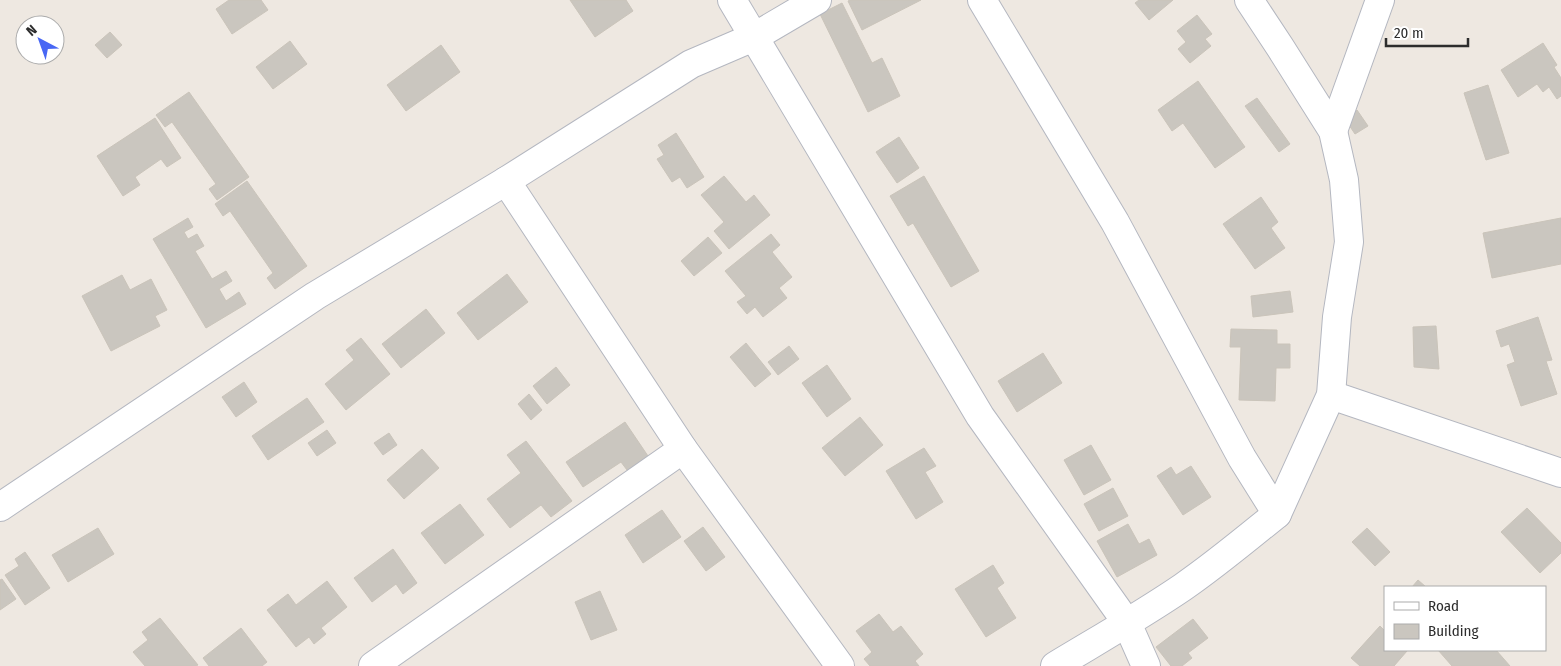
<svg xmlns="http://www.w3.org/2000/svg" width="1561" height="666" font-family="'Fira Sans Condensed',sans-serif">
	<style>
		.building { fill: #cac6bf; stroke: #cac4ba }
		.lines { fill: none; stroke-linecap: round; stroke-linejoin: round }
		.minor-casing { stroke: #b4b7c0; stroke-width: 30 }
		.minor { stroke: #fff; stroke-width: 28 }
	</style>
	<rect width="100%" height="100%" fill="#eee8e1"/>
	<g class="building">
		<polygon points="229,0 261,0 268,10 232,34 216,9"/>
		<polygon points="570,0 626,0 633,11 595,37"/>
		<polygon points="850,0 921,0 862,30 848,1"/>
		<polygon points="1139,0 1173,0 1149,20 1135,3"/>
		<polygon points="842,3 872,63 882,58 900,96 868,112 820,14"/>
		<polygon points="1197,15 1212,34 1205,39 1211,46 1190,63 1178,49 1186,42 1177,31"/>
		<polygon points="110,32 122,45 107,58 95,45"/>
		<polygon points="290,41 307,64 273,89 256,67"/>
		<polygon points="1543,43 1557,65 1554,67 1561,78 1561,96 1557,99 1549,87 1543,92 1537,84 1518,97 1501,70"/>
		<polygon points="441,45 460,72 406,111 387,85"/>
		<polygon points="1198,81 1245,147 1215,168 1183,123 1172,131 1158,110"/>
		<polygon points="1488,85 1509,153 1486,160 1464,93"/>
		<polygon points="189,92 249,177 217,200 209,189 216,184 172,122 165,127 156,115"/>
		<polygon points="1257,98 1290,144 1279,152 1245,106"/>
		<polygon points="1357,110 1368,126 1355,134 1345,119"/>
		<polygon points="155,118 181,158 167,167 161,159 135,177 140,185 123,196 97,156"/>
		<polygon points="676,133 704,177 687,188 680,177 672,182 657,159 664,155 658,145"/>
		<polygon points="899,137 919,168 897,183 876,152"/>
		<polygon points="724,176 746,202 754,195 770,215 729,249 714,231 724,222 701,195"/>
		<polygon points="924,176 979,271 951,287 913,223 908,226 890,196"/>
		<polygon points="247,181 307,266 275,289 267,278 273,273 230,211 223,216 215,204"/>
		<polygon points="1261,197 1278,222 1271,228 1285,248 1255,269 1223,224"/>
		<polygon points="188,218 193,227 184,232 188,239 197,234 204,246 195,251 212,279 226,271 232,281 219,289 226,301 239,292 246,304 206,328 153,239"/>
		<polygon points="1561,218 1561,264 1492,278 1483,233"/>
		<polygon points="771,234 780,245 772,252 792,277 779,288 787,298 763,317 755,307 747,314 737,302 746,296 725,271"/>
		<polygon points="708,237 722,253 694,276 681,261"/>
		<polygon points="507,274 528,302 478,340 457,313"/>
		<polygon points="122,275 130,290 151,279 167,310 155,316 160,326 111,351 82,296"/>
		<polygon points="1290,291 1293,312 1253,317 1251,296"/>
		<polygon points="426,309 445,333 401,368 382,344"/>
		<polygon points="1538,317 1552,360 1546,361 1557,394 1521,406 1507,365 1515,362 1509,344 1501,347 1496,331"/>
		<polygon points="1436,326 1439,369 1414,367 1413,327"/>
		<polygon points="1231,329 1277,330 1277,344 1290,344 1290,368 1276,368 1275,401 1239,400 1241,347 1230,347"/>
		<polygon points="361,338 390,374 346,410 325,384 354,360 346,350"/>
		<polygon points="746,343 771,374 755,387 730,357"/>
		<polygon points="789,346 799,359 778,375 768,362"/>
		<polygon points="1043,353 1062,383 1017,412 998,381"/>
		<polygon points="827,365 851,399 827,417 802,383"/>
		<polygon points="556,367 570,385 547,404 533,386"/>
		<polygon points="244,382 257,402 236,417 222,397"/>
		<polygon points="529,394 542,410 531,420 518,404"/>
		<polygon points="307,398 324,422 268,460 252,436"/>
		<polygon points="860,417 883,445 845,476 822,448"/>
		<polygon points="625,422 648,456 627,470 621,462 583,487 566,462"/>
		<polygon points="327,430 336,443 317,456 308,443"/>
		<polygon points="389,433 397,445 383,455 374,443"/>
		<polygon points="526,441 572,501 551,517 541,505 510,528 487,499 521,473 507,455"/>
		<polygon points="1091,445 1111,480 1084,495 1064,460"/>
		<polygon points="924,448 936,466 925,472 943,502 916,519 886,471"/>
		<polygon points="422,449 439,468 404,499 387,480"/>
		<polygon points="1191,466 1211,497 1183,515 1157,476 1171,467 1176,475"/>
		<polygon points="1113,488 1128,516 1099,531 1084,504"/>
		<polygon points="460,504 484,535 445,564 421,533"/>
		<polygon points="1527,508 1561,543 1561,553 1540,573 1501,532"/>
		<polygon points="662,510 681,537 643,563 625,535"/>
		<polygon points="1128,524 1139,544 1149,539 1157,555 1117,577 1097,541"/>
		<polygon points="703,527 725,557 706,571 684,541"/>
		<polygon points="98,528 114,554 68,582 52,555"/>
		<polygon points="1367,528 1390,552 1375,566 1352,542"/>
		<polygon points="393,549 417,583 403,594 396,584 372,602 354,578"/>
		<polygon points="25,552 50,588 25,605 5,575 19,566 15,559"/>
		<polygon points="993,565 1004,583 997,588 1016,618 986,637 955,589"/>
		<polygon points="2,579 16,599 0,610 0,580"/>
		<polygon points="1418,580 1426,587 1412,587"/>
		<polygon points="327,581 347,607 321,628 326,634 314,644 309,637 296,647 267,610 288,594 296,605"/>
		<polygon points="600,591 617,630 591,640 575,602"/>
		<polygon points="879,614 893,632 901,626 923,654 915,661 919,666 870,666 864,659 872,652 856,631"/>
		<polygon points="160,618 198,665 196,666 145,666 133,652 148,640 142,632"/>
		<polygon points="1193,619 1208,638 1188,653 1192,658 1182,666 1171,666 1156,647"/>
		<polygon points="1380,626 1385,631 1385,650 1407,651 1394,666 1360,666 1351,658"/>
		<polygon points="241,628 267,662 262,666 209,666 203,658"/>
		<polygon points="1438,650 1496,650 1510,666 1452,666"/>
	</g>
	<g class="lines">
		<g class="minor-casing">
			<g id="minor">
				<polyline points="732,0 980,416 1127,623 1146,666"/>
				<path d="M 982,0 L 1115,222 L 1242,458 L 1277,514 C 1246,539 1215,565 1183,587 C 1142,615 1098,640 1055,666"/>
				<polyline points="1249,0 1280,47 1333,131 1344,180 1349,242 1337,317 1331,395 1277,514"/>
				<polyline points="1333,131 1380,0"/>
				<polyline points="506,181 683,449 840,666"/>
				<polyline points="1331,395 1561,473"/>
				<polyline points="0,507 315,296 506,181 691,64 754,37 817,0"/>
				<polyline points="373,666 683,449"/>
			</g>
		</g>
		<use href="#minor" class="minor"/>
	</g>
	<rect x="1384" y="586" width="162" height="65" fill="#ffffff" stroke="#ababab"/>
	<rect x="1394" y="602" width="25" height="8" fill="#ffffff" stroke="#ababab"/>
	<text x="1428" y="611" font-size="15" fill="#2d2d2d">Road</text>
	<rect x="1394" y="624" width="25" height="15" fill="#cac6bf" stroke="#ababab"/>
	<text x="1428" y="636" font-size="15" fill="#2d2d2d">Building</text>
	<g transform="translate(40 40) rotate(319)"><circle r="24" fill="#ffffff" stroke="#ababab"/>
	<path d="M0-4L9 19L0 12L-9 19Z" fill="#4867f4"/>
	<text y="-8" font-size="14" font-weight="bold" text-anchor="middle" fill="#2d2d2d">N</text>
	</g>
	<path d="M1386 38v8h82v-8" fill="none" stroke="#2d2d2d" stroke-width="2.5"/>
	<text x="1394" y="38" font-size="15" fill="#2d2d2d" stroke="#ffffff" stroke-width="4" paint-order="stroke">20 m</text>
</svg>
